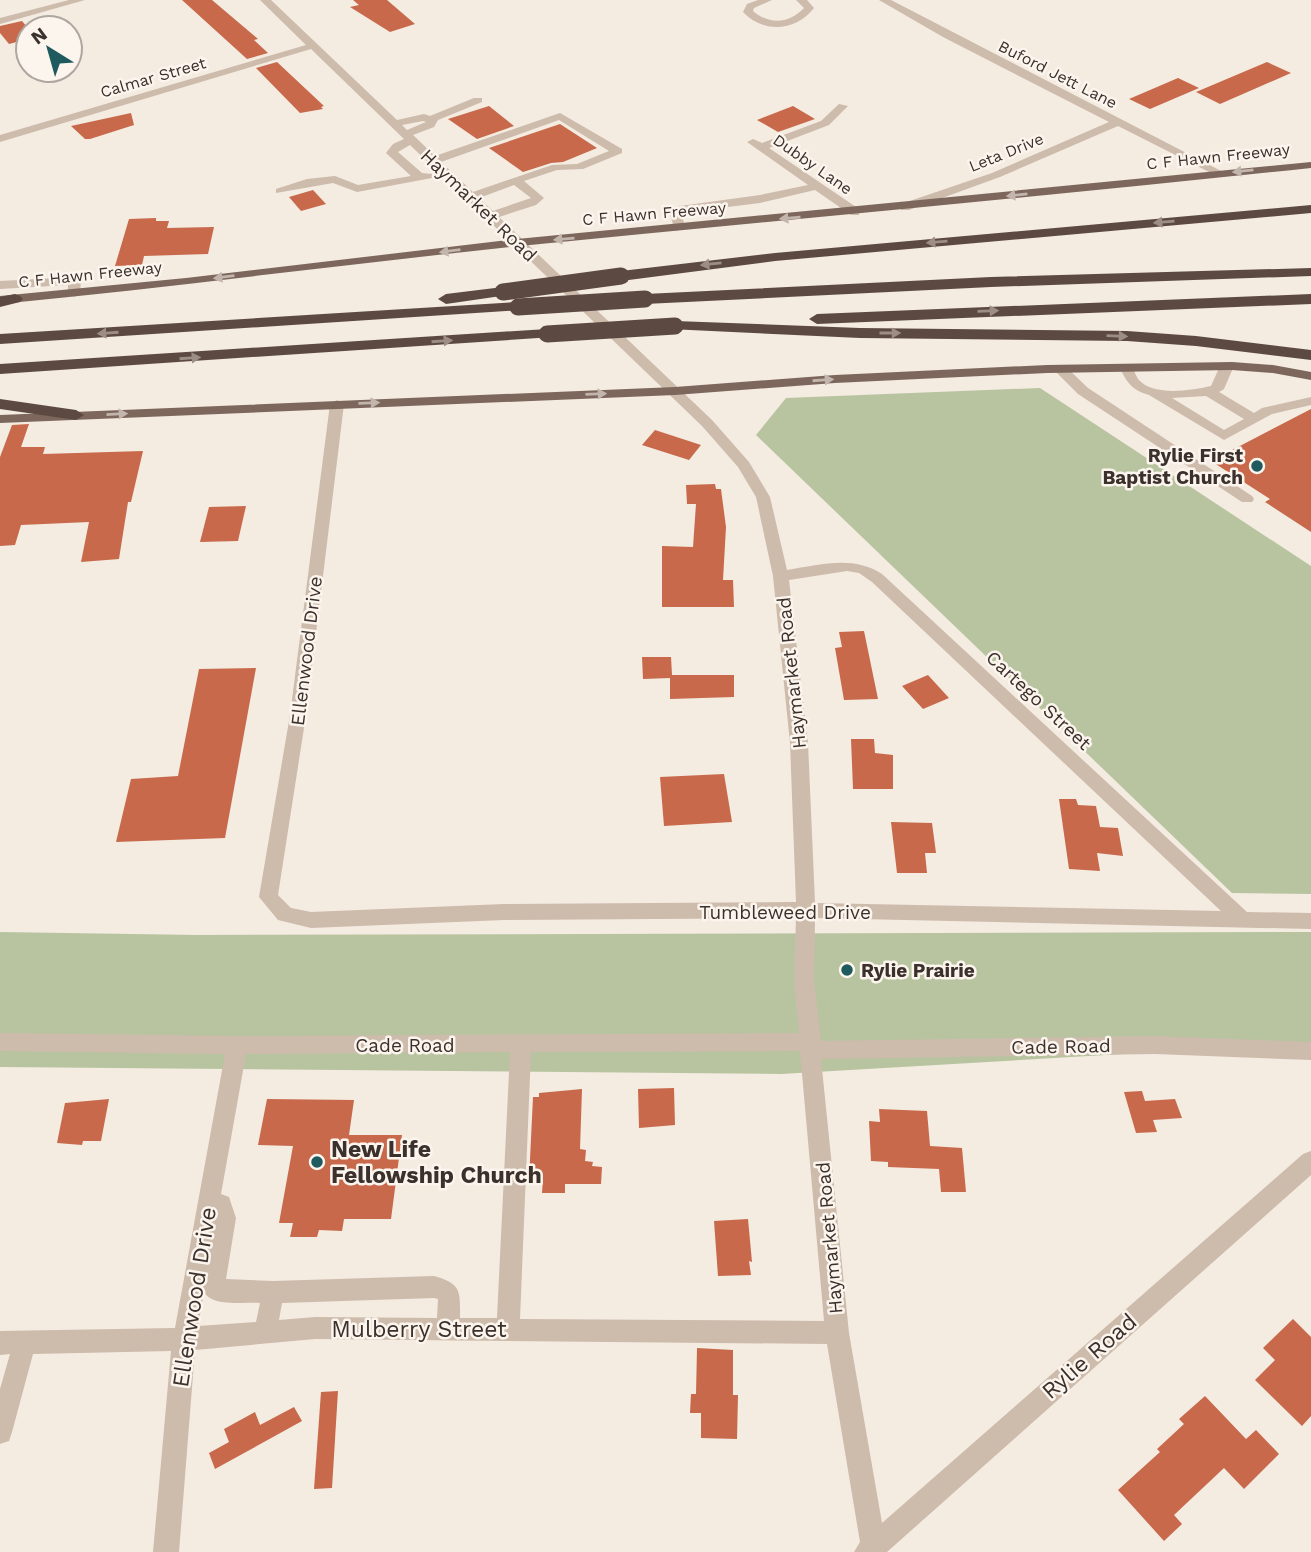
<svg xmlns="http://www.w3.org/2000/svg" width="1311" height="1552" font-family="'Work Sans',sans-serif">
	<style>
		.green { fill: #b8c4a0 }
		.building { fill: #c8694b }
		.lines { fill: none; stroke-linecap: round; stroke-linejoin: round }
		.minor { fill: #cdbbac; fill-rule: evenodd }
		.major { fill: #7d675c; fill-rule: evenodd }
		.highway { fill: #5c4a42; fill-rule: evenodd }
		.highway-bridge { stroke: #5c4a42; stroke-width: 17 }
		.oneway { fill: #c2b5ac }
		.oneway2 { fill: #9c8e87 }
		.poi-dot { fill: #1f5a5e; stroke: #fbf5ee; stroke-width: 2.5 }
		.labels { text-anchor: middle; stroke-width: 5; stroke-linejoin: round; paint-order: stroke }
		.far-street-label { font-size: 16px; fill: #3b302b; stroke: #fbf5ee }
		.street-label { font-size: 19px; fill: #3b302b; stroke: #fbf5ee }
		.poi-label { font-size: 19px; font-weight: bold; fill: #3b302b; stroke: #fbf5ee; text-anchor: end }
		.near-poi-label { font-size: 23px; font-weight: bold; fill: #3b302b; stroke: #fbf5ee; text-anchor: start }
		.near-street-label { font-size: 23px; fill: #3b302b; stroke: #fbf5ee }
	</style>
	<rect width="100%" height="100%" fill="#f4ebe1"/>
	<g class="green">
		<polygon points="1040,388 1311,566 1311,894 1232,893 756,435 786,398"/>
		<polygon points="0,932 197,935 1311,932 1311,1043 781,1074 0,1067"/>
	</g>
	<g class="building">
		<polygon points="182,0 212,0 258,39 254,40 268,53 247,59"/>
		<polygon points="353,0 387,0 415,24 390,32 350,7 359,5"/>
		<polygon points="22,21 28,28 28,39 9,44 0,33 0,26"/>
		<polygon points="277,62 324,106 321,107 323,109 300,113 256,68"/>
		<polygon points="1267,62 1291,73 1220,104 1196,92"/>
		<polygon points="1178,78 1199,88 1150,109 1129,99"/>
		<polygon points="489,106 514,126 477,139 448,119"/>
		<polygon points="793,106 815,119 778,132 757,120"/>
		<polygon points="131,113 134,125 90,139 85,139 71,126"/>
		<polygon points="560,124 597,148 563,162 551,163 523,172 489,148"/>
		<polygon points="313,190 326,204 301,211 289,197"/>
		<polygon points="156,218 156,221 169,221 167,228 214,227 208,254 144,256 142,265 115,266 129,219"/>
		<polygon points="1311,409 1311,532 1265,502 1270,499 1211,461"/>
		<polygon points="29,424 21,447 45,447 43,454 143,451 131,502 128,502 119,559 81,562 89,522 21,525 15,545 0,546 0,457 12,425"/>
		<polygon points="655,430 701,445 689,460 642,445"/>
		<polygon points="715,484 716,489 721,489 726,527 723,580 733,580 734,607 662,607 662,546 693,547 696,504 687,504 686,485"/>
		<polygon points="246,506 238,541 200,542 209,507"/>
		<polygon points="864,631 878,699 844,700 835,648 842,647 839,632"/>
		<polygon points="642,657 671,657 672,675 734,675 734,697 670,699 670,678 643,679"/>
		<polygon points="256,668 225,838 116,842 131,779 178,776 199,669"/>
		<polygon points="928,675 949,698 923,709 902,686"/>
		<polygon points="851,739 874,739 875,753 893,755 893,789 853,789"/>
		<polygon points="724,774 732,822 664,826 660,777"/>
		<polygon points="1059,799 1076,799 1078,805 1096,806 1100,827 1118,828 1123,856 1097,853 1100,871 1069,869"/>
		<polygon points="891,822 932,823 936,853 925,853 927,873 897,873"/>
		<polygon points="674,1088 675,1125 639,1128 638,1089"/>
		<polygon points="582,1089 580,1149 586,1150 585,1161 593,1162 592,1166 602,1167 601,1184 565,1184 565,1193 542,1193 543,1179 529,1180 533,1097 539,1097 539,1093"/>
		<polygon points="1142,1091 1145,1101 1175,1099 1182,1118 1153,1120 1157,1132 1136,1133 1124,1092"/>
		<polygon points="109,1099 101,1141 83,1141 82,1145 57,1143 65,1103"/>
		<polygon points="267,1099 354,1100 349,1135 402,1135 391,1219 344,1219 342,1231 319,1230 317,1237 290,1237 293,1223 279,1223 293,1146 258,1145"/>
		<polygon points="879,1109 927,1111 930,1146 962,1148 966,1192 941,1192 939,1169 888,1167 888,1162 871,1161 869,1121 880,1122"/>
		<polygon points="748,1219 752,1262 749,1261 751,1275 718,1276 714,1221"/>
		<polygon points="1293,1319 1311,1337 1311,1416 1302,1426 1255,1380 1275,1360 1263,1348"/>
		<polygon points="697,1348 733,1350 733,1395 738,1395 737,1439 701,1438 701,1413 690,1413 691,1394 696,1394"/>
		<polygon points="338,1391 332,1488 314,1489 321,1392"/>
		<polygon points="1205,1396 1246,1439 1256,1430 1279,1454 1244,1489 1224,1468 1174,1515 1182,1524 1164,1541 1118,1490 1160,1452 1157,1449 1184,1424 1179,1419"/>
		<polygon points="294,1407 302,1421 215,1469 209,1453 229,1442 224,1429 255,1412 260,1425"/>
	</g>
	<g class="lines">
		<g class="minor">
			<polygon points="69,0 85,0 0,24 0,18"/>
			<path d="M 260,0 L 271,0 L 397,120 L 424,114 L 430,116 L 474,98 L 482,98 L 482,102 L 438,120 L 434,127 L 413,135 L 435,156 L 560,113 L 622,149 L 622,153 L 583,169 L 557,170 L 524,181 L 544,198 L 536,205 L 499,217 L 712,420 L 749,462 L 770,497 L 787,570 C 821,565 852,555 882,574 L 1247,912 L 1311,913 L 1311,929 L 815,918 L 814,981 L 821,1041 L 1155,1036 L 1311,1042 L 1311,1060 L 1155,1054 L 821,1059 L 849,1333 L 882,1523 L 1303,1154 L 1311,1151 L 1311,1175 L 887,1552 L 854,1552 L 860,1542 L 827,1344 L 315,1339 L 195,1350 L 179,1552 L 153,1552 L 171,1351 L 33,1354 L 12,1432 L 9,1441 L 0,1444 L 0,1389 L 10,1354 L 0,1355 L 0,1331 L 175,1328 L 225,1054 L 0,1051 L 0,1033 L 237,1036 L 799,1033 L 794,981 L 796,918 L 504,920 L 311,928 L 278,920 L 259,897 L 290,715 L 330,404 L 337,400 L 344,404 L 306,715 L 278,895 L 291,908 L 311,912 L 504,904 L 796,902 L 790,743 L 773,576 L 756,497 L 738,467 L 702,426 L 410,145 L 398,152 L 422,173 L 432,174 L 432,178 L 357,192 L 333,183 L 276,193 L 276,189 L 307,179 L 335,176 L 358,185 L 411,176 L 386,153 L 393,144 L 404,139 L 311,49 L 0,142 L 0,135 L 306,45 ZM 559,120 L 609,151 L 577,164 L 552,165 L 473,192 L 441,162 ZM 423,121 L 426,122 L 407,130 L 402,125 ZM 514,185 L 531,198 L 493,211 L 479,198 ZM 847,571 L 859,573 L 872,582 L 1221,911 L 815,903 L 808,743 L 789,580 ZM 800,1051 L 824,1321 L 520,1319 L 531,1052 ZM 510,1052 L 497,1318 L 460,1318 C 460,1291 462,1284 434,1276 L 273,1281 L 226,1279 L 236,1218 L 229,1197 L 221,1194 L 246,1054 ZM 204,1292 C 212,1307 244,1302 260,1303 L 256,1322 L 198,1326 ZM 434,1298 L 438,1299 L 437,1318 L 315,1317 L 279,1320 L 282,1303 Z"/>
			<path d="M 758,0 L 772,0 L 754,8 L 753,11 C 769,25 789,24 804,8 L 796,0 L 807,0 L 814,8 C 796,31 764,34 743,12 L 747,4 Z"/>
			<polygon points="879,0 891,0 1225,173 1215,175 1118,126 1000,177 909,210 901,210 901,204 992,173 1109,122 943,37"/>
			<polygon points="839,104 848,106 829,125 769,148 859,209 859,215 851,215 815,190 760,203 687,212 682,215 685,228 675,231 670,214 680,206 760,195 808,185 747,142 753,139 762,143 821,121"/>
			<polygon points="75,277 81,281 80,293 74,297 68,293 68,285 0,289 0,281"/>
			<path d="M 1227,362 L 1234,366 L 1224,389 L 1219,392 L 1254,413 L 1262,408 L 1311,397 L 1311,405 L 1272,414 L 1224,440 L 1149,395 C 1132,390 1127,383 1120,368 L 1127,364 L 1132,365 C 1134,370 1136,377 1139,380 C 1154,397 1193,390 1211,386 L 1220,366 ZM 1206,396 L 1244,419 L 1224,430 L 1172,398 Z"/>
			<polygon points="1060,365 1065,366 1088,388 1252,496 1254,499 1252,502 1242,502 1078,394 1053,369"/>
		</g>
		<g class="major">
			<path d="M 1311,162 L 1311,168 C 1047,196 784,220 520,246 C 347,264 174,287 0,304 L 0,296 L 186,278 L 517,239 Z"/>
			<polygon points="1232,362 1273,365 1311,372 1311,380 1273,373 1232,370 1047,373 835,383 675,395 0,423 0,415 675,387 835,375 1047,365"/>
		</g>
		<g class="highway">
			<polygon points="1311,205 1311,213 775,261 621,281 613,276 621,271 775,253"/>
			<polygon points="1311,268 1311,276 991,287 645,304 637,299 645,294 991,277"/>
			<polygon points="503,287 508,289 511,292 508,295 446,304 438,299 446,294"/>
			<polygon points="15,294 20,296 23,299 20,302 0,307 0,297"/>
			<polygon points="1311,294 1311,304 817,324 809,319 817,314"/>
			<polygon points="518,302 526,307 523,310 0,344 0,334"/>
			<polygon points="675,321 860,328 1127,331 1196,336 1311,350 1311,360 1196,346 1127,341 860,338 669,329 667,326"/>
			<polygon points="547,329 555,334 553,337 0,374 0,364"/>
			<polygon points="0,399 76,410 84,415 76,420 0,409"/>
		</g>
		<g class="highway-bridge">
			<polyline points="503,292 621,276"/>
			<polyline points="518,307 645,299"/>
			<polyline points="547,334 675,326"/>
		</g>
	</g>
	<defs><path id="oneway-solid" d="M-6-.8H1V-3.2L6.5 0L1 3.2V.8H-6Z" transform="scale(1.75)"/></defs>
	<g class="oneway">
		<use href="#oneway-solid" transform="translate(1243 171) rotate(174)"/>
		<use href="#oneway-solid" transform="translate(1017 195) rotate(174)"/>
		<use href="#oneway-solid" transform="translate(790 218) rotate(175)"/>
		<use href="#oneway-solid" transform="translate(564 239) rotate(175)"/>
		<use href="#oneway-solid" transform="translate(450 251) rotate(173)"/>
		<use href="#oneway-solid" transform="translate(224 277) rotate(173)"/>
		<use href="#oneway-solid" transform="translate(823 380) rotate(-4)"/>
		<use href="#oneway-solid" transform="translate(596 394) rotate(-2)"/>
		<use href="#oneway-solid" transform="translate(369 403) rotate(-2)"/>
		<use href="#oneway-solid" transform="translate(117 414) rotate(-3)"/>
	</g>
	<g class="oneway2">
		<use href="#oneway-solid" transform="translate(1164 222) rotate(175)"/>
		<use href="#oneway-solid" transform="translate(937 242) rotate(175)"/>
		<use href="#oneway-solid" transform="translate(711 264) rotate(174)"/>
		<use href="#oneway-solid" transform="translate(988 311) rotate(-2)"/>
		<use href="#oneway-solid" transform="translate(108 333) rotate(176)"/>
		<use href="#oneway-solid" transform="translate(890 333)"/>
		<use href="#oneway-solid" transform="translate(1117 336) rotate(2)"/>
		<use href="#oneway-solid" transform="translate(442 341) rotate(-4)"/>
		<use href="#oneway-solid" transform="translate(190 358) rotate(-4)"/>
	</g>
	<g class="poi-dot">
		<circle cx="1257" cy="466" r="7"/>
		<circle cx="847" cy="970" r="7"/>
		<circle cx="317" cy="1162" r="7"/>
	</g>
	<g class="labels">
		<g class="far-street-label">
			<text transform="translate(1058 74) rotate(27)" y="6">Buford Jett Lane</text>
			<text transform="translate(153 77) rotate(-16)" y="6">Calmar Street</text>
			<text transform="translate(1006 152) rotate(-22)" y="6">Leta Drive</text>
			<text transform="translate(1218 156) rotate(-6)" y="6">C F Hawn Freeway</text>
			<text transform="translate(813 164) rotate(35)" y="6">Dubby Lane</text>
			<text transform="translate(654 213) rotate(-5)" y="6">C F Hawn Freeway</text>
			<text transform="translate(90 274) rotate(-6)" y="6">C F Hawn Freeway</text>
		</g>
		<g class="street-label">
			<text transform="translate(479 205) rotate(44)" y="7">Haymarket Road</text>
			<text transform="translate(306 651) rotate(-83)" y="7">Ellenwood Drive</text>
			<text transform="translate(791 673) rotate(-96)" y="7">Haymarket Road</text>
			<text transform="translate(1039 700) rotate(43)" y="7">Cartego Street</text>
			<text x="785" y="919">Tumbleweed Drive</text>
			<text x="405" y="1052">Cade Road</text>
			<text transform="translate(1061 1046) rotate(-1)" y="7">Cade Road</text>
			<text transform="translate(829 1238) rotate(-95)" y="7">Haymarket Road</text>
		</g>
		<g class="poi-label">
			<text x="1243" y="462">Rylie First<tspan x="1243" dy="22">Baptist Church</tspan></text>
			<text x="861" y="977" text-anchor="start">Rylie Prairie</text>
		</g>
		<g class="near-poi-label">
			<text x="331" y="1157">New Life<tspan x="331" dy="26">Fellowship Church</tspan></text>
		</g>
		<g class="near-street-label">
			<text transform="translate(194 1297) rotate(-81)" y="8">Ellenwood Drive</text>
			<text x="419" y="1337">Mulberry Street</text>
			<text transform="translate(1089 1356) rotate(-41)" y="8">Rylie Road</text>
		</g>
	</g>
	<g transform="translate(49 49) rotate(323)"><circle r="33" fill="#fbf5ee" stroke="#aea6a0" stroke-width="2"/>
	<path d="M0-5L12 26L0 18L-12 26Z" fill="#1f5a5e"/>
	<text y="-10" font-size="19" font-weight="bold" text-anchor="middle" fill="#3b302b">N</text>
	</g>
</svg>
